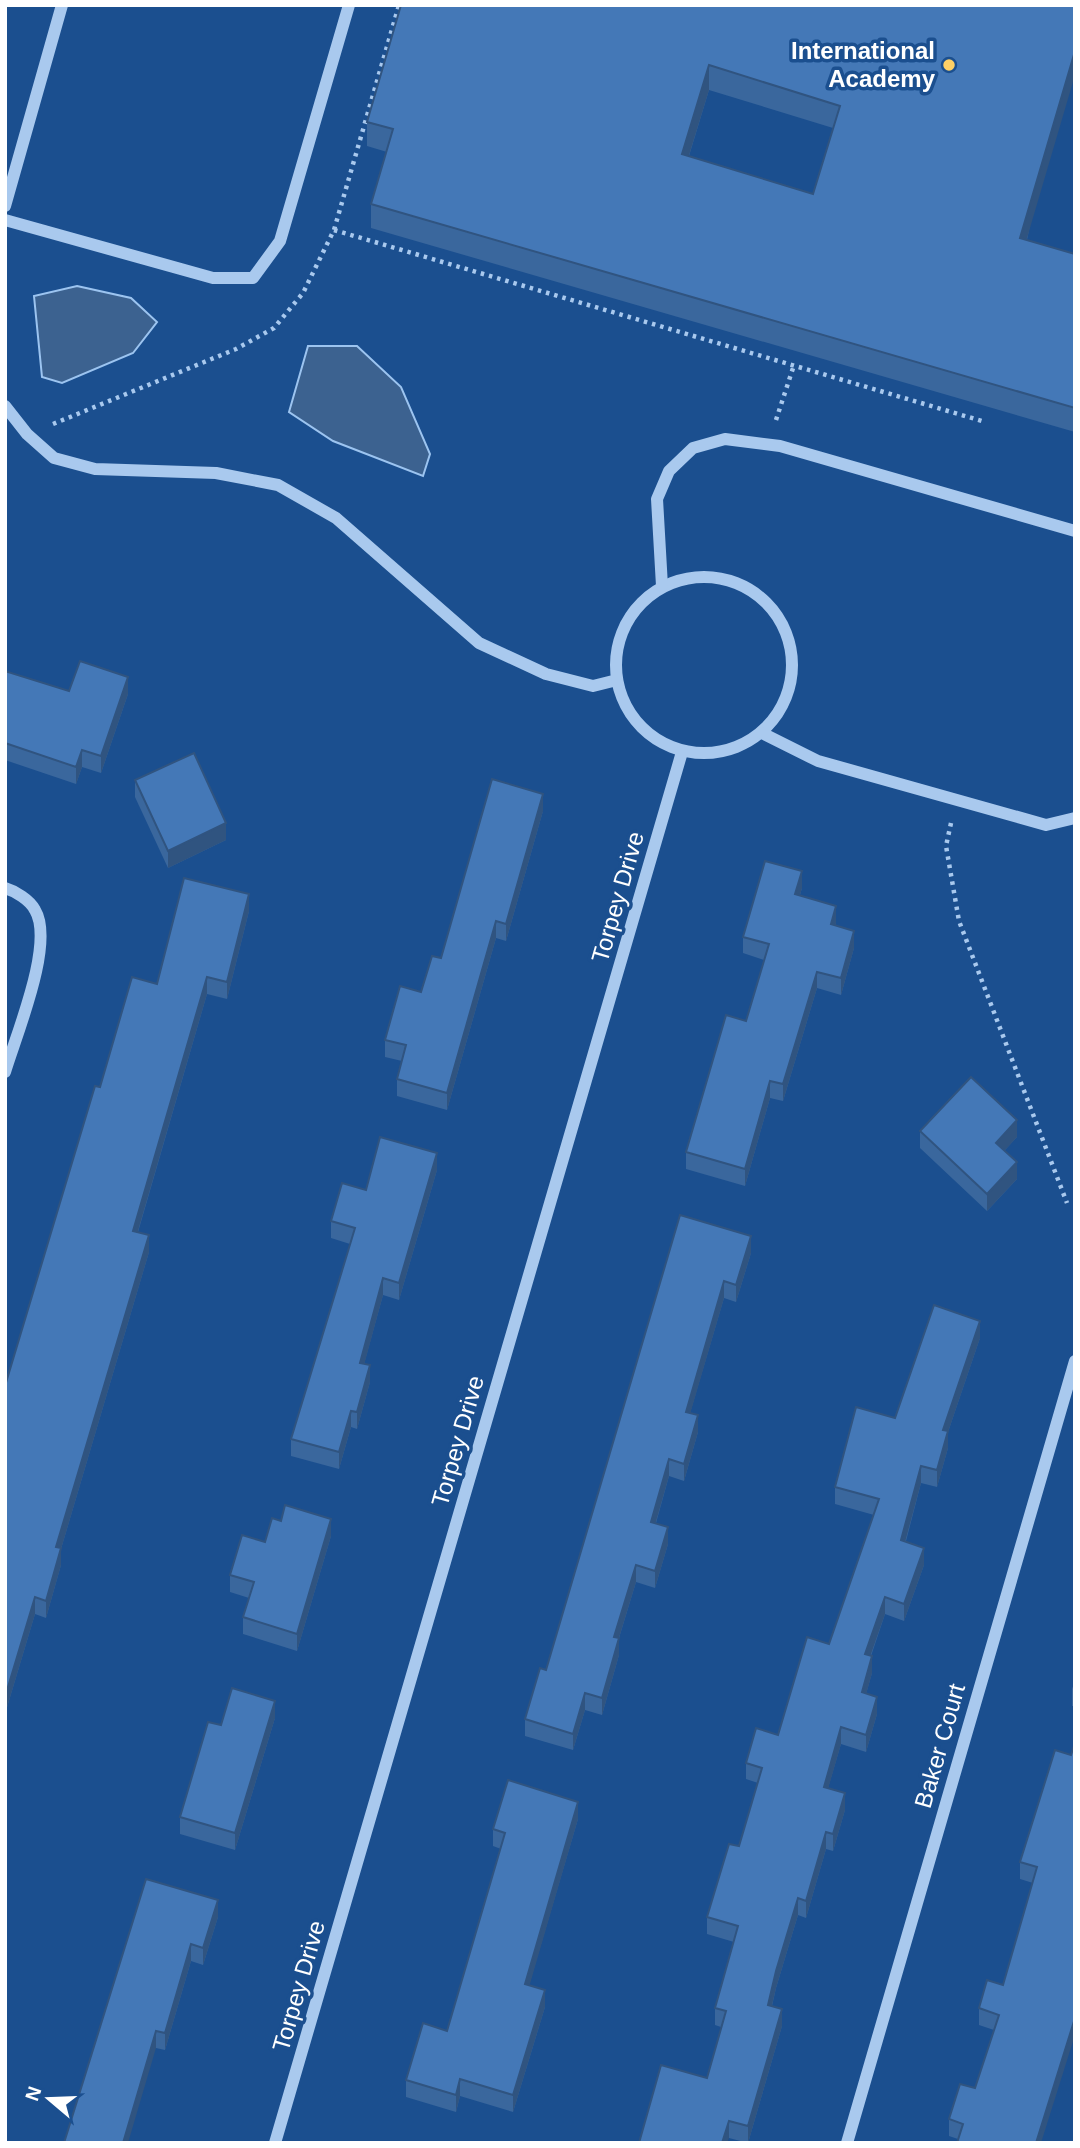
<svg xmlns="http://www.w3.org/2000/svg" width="1080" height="2148" font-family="Arial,sans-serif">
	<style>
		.water { fill: #3c6290; stroke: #9cc4f0; stroke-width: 2 }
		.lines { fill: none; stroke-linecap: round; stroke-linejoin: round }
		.path { stroke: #a9c9ee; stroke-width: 4.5; stroke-dasharray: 3.5 5; stroke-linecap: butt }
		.minor { stroke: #a9c9ee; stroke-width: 12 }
		.wall { fill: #3a679d; fill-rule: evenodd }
		.shaded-wall { fill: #305480 }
		.building { fill: #4478b7; stroke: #305480; stroke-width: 2; fill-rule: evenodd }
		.poi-dot { fill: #ffd166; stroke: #1b4f8f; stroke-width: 2.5 }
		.labels { text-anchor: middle; stroke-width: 7; stroke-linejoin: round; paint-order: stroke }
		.poi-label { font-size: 24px; font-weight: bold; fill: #fff; stroke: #1b4f8f; text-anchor: end }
		.street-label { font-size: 24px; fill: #fff; stroke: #1b4f8f }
	</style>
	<rect width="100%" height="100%" fill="#1b4f8f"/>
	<g class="water">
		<polygon points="77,286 131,298 157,322 133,353 62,383 42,377 34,296"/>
		<polygon points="308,346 357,346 401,387 430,454 423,476 333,441 289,412"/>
	</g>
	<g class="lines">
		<g class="path">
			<polyline points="334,230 982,421"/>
			<polyline points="776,420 794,365"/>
			<polyline points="53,424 236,349 274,328 303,293 334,230 399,5"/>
			<polyline points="951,823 946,846 959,921 1067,1203"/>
		</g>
		<g class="minor">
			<polyline points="5,206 62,5"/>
			<polyline points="5,220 213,278 253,278 280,241 349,5"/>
			<polyline points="5,406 27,434 54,458 95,469 216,473 278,485 336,518 479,643 546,674 593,686 617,680"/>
			<circle cx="704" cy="665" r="88"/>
			<polyline points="662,586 657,499 669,471 693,448 725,439 780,446 1075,531"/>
			<polyline points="762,733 818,761 1046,825 1075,818"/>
			<path d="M 5,888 C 15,891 30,900 35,910 C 55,943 16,1035 5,1072"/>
			<polyline points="275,2143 682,752"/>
			<polyline points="847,2143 1075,1361"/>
		</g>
	</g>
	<g class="wall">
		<path d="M 1075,5 L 1027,240 L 1075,254 L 1075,432 L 371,228 L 371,204 L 387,152 L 367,146 L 367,122 ZM 709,90 L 833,128 L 813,194 L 689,156 Z"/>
		<polygon points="5,671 69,691 128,694 101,773 82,767 76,784 5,760"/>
		<polygon points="135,780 226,840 168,868 135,797"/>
		<polygon points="543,811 506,941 496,938 447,1110 397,1096 397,1079 402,1061 385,1057 385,1040 421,992 441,958"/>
		<polygon points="802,888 800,895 836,923 835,926 854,948 841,995 817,988 783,1101 770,1098 745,1186 686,1169 686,1152 746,1021 764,960 743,953 743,937"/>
		<polygon points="249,911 227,999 207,994 138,1232 149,1252 61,1549 61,1565 46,1618 35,1614 5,1714 5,1386 100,1087 157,984"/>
		<polygon points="920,1131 1017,1137 1004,1151 1017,1179 987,1211 920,1148"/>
		<polygon points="437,1170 399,1300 383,1295 364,1364 370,1382 357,1429 351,1427 339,1469 291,1456 291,1439 350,1244 331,1238 331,1221"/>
		<polygon points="680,1215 751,1253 736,1302 724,1298 690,1413 698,1432 684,1481 669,1476 656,1523 668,1544 655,1588 636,1582 619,1638 619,1655 602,1715 585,1710 573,1750 525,1736 525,1719 546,1670"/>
		<polygon points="980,1338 948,1432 948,1448 937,1487 921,1483 906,1541 924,1565 904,1621 885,1614 871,1656 872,1673 866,1694 877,1714 866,1752 841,1744 828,1788 845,1810 833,1851 826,1849 806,1918 798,1915 776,1988 772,2006 782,2026 748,2143 729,2138 707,2078 721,2027 715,2025 715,2008 734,1942 707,1934 707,1917 739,1846 758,1783 746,1779 746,1763 778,1735 829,1644 874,1515 835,1504 835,1487 895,1418"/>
		<polygon points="331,1536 297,1651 243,1634 243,1617 249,1598 230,1592 230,1575 265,1542"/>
		<polygon points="1075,1681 1075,1706 1072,1706 1072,1689"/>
		<polygon points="275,1718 235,1850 180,1834 180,1817"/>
		<polygon points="1055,1750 1075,2035 958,2139 949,2136 949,2119 975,2088 994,2030 979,2025 979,2008 1003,1985 1033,1883 1020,1879 1020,1862"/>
		<polygon points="578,1819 529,1985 545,2007 513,2112 460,2096 456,2112 406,2097 406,2080 447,2031 501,1849 493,1846 493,1829"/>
		<polygon points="146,1879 218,1917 203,1965 191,1961 165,2050 156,2048"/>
	</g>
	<g class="shaded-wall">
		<polygon points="1075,51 1075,75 1020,262 1020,238"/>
		<polygon points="709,65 709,90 682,178 682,154"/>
		<polygon points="128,677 128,694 101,773 101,756"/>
		<polygon points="82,750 82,767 76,784 76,767"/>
		<polygon points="543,794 543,811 506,941 506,924"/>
		<polygon points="226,823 226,840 168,868 168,851"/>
		<polygon points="802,871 802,888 795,911 795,894"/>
		<polygon points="249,894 249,911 227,999 227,982"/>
		<polygon points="836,906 836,923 831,941 831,924"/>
		<polygon points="496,921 496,938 447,1110 447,1093"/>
		<polygon points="854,931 854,948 841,995 841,978"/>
		<polygon points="817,972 817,988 783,1101 783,1084"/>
		<polygon points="207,977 207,994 133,1248 133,1231"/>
		<polygon points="770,1081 770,1098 745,1186 745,1169"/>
		<polygon points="1017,1120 1017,1137 996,1160 996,1143"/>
		<polygon points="437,1153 437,1170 399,1300 399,1283"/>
		<polygon points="1017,1162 1017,1179 987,1211 987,1194"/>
		<polygon points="149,1235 149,1252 61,1549 61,1565 46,1618 46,1601 56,1547"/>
		<polygon points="751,1236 751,1253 736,1302 736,1285"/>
		<polygon points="383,1278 383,1295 360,1380 360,1363"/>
		<polygon points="724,1281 724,1298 686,1428 686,1412"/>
		<polygon points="980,1321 980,1338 948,1432 948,1448 937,1487 937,1470 943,1430"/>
		<polygon points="370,1365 370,1382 357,1429 357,1412"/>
		<polygon points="351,1411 351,1427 339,1469 339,1452"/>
		<polygon points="698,1415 698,1432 684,1481 684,1464"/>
		<polygon points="669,1459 669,1476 651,1539 651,1522"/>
		<polygon points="921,1466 921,1483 901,1557 901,1540"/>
		<polygon points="331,1519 331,1536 297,1651 297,1634"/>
		<polygon points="668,1527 668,1544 655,1588 655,1571"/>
		<polygon points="924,1548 924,1565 904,1621 904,1604"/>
		<polygon points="636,1565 636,1582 614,1654 614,1637"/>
		<polygon points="35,1597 35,1614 5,1714 5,1697"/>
		<polygon points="885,1597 885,1614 865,1671 865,1654"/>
		<polygon points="619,1638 619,1655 602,1715 602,1698"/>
		<polygon points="872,1656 872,1673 862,1709 862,1692"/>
		<polygon points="585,1693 585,1710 573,1750 573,1734"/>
		<polygon points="877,1697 877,1714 866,1752 866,1735"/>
		<polygon points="275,1701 275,1718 235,1850 235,1833"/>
		<polygon points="841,1727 841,1744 824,1803 824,1787"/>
		<polygon points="845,1793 845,1810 833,1851 833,1834"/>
		<polygon points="578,1802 578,1819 525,2001 525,1984"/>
		<polygon points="826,1832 826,1849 806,1918 806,1901"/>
		<polygon points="798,1898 798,1915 776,1988 768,2022 768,2005 776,1971"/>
		<polygon points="218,1900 218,1917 203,1965 203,1948"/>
		<polygon points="191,1944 191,1961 165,2050 165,2033"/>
		<polygon points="545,1990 545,2007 513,2112 513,2095"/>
		<polygon points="782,2009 782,2026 748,2143 748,2126"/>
		<polygon points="1075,2018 1075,2035 1041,2143 1036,2143"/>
		<polygon points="156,2031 156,2048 128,2143 123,2143"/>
		<polygon points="460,2079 460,2096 456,2112 456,2095"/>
		<polygon points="729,2121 729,2138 727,2143 722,2143"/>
	</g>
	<g class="building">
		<path d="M 401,5 L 1075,5 L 1075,51 L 1020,238 L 1075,254 L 1075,408 L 371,204 L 393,129 L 367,122 ZM 709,65 L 840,106 L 813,194 L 682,154 Z"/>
		<polygon points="80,661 128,677 101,756 82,750 76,767 5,743 5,671 69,691"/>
		<polygon points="194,753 226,823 168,851 135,780"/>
		<polygon points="492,779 543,794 506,924 496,921 447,1093 397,1079 406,1045 385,1040 400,986 421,992 432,956 441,958"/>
		<polygon points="765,861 802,871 795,894 836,906 831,924 854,931 841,978 817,972 783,1084 770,1081 745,1169 686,1152 726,1015 746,1021 769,944 743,937"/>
		<polygon points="184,878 249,894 227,982 207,977 133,1231 149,1235 56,1547 61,1548 46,1601 35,1597 5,1697 5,1386 95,1086 100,1087 132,977 157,984"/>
		<polygon points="971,1077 1017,1120 996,1143 1017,1162 987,1194 920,1131"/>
		<polygon points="380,1137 437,1153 399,1283 383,1278 360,1363 370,1365 357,1412 351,1411 339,1452 291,1439 355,1228 331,1221 342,1183 366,1190"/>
		<polygon points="680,1215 751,1236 736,1285 724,1281 686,1412 698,1415 684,1464 669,1459 651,1522 668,1527 655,1571 636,1565 614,1637 619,1638 602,1698 585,1693 573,1734 525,1719 540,1668 546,1670"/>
		<polygon points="934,1305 980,1321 943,1430 948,1431 937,1470 921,1466 901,1540 924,1548 904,1604 885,1597 865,1654 872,1656 862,1692 877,1697 866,1735 841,1727 824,1787 845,1793 833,1834 826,1832 806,1901 798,1898 776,1971 768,2005 782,2009 748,2126 729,2121 722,2143 639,2143 661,2065 707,2078 726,2011 715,2008 738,1926 707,1917 729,1844 739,1846 762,1768 746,1763 756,1728 778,1735 807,1637 829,1644 879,1499 835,1487 856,1407 895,1418"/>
		<polygon points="285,1505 331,1519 297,1634 243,1617 254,1582 230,1575 242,1535 265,1542 272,1518 281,1521"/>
		<polygon points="232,1688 275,1701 235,1833 180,1817 208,1722 221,1725"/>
		<polygon points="1075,1743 1075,2018 1036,2143 957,2143 963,2124 949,2119 960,2084 975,2088 999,2015 979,2008 987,1980 1003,1985 1037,1867 1020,1862 1055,1750 1071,1755"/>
		<polygon points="508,1780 578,1802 525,1984 545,1990 513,2095 460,2079 456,2095 406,2080 423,2023 447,2031 505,1833 493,1829"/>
		<polygon points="146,1879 218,1900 203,1948 191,1944 165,2033 156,2031 123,2143 64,2143"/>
	</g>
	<circle class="poi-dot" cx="949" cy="65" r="7"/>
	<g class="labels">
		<g class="poi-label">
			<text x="935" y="59">International<tspan x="935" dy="28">Academy</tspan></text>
		</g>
		<g class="street-label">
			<text transform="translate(618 897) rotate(-74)" y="8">Torpey Drive</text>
			<text transform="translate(458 1441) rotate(-74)" y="8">Torpey Drive</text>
			<text transform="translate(940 1746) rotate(-74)" y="8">Baker Court</text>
			<text transform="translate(299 1986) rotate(-74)" y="8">Torpey Drive</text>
		</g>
	</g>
	<rect width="1080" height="2148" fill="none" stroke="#ffffff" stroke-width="14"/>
	<g transform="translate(49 2099) rotate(289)" stroke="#1b4f8f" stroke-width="5" paint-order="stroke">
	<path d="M0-5L12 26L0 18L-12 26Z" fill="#ffffff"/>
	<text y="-10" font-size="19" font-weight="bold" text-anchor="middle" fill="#ffffff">N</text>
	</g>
</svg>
